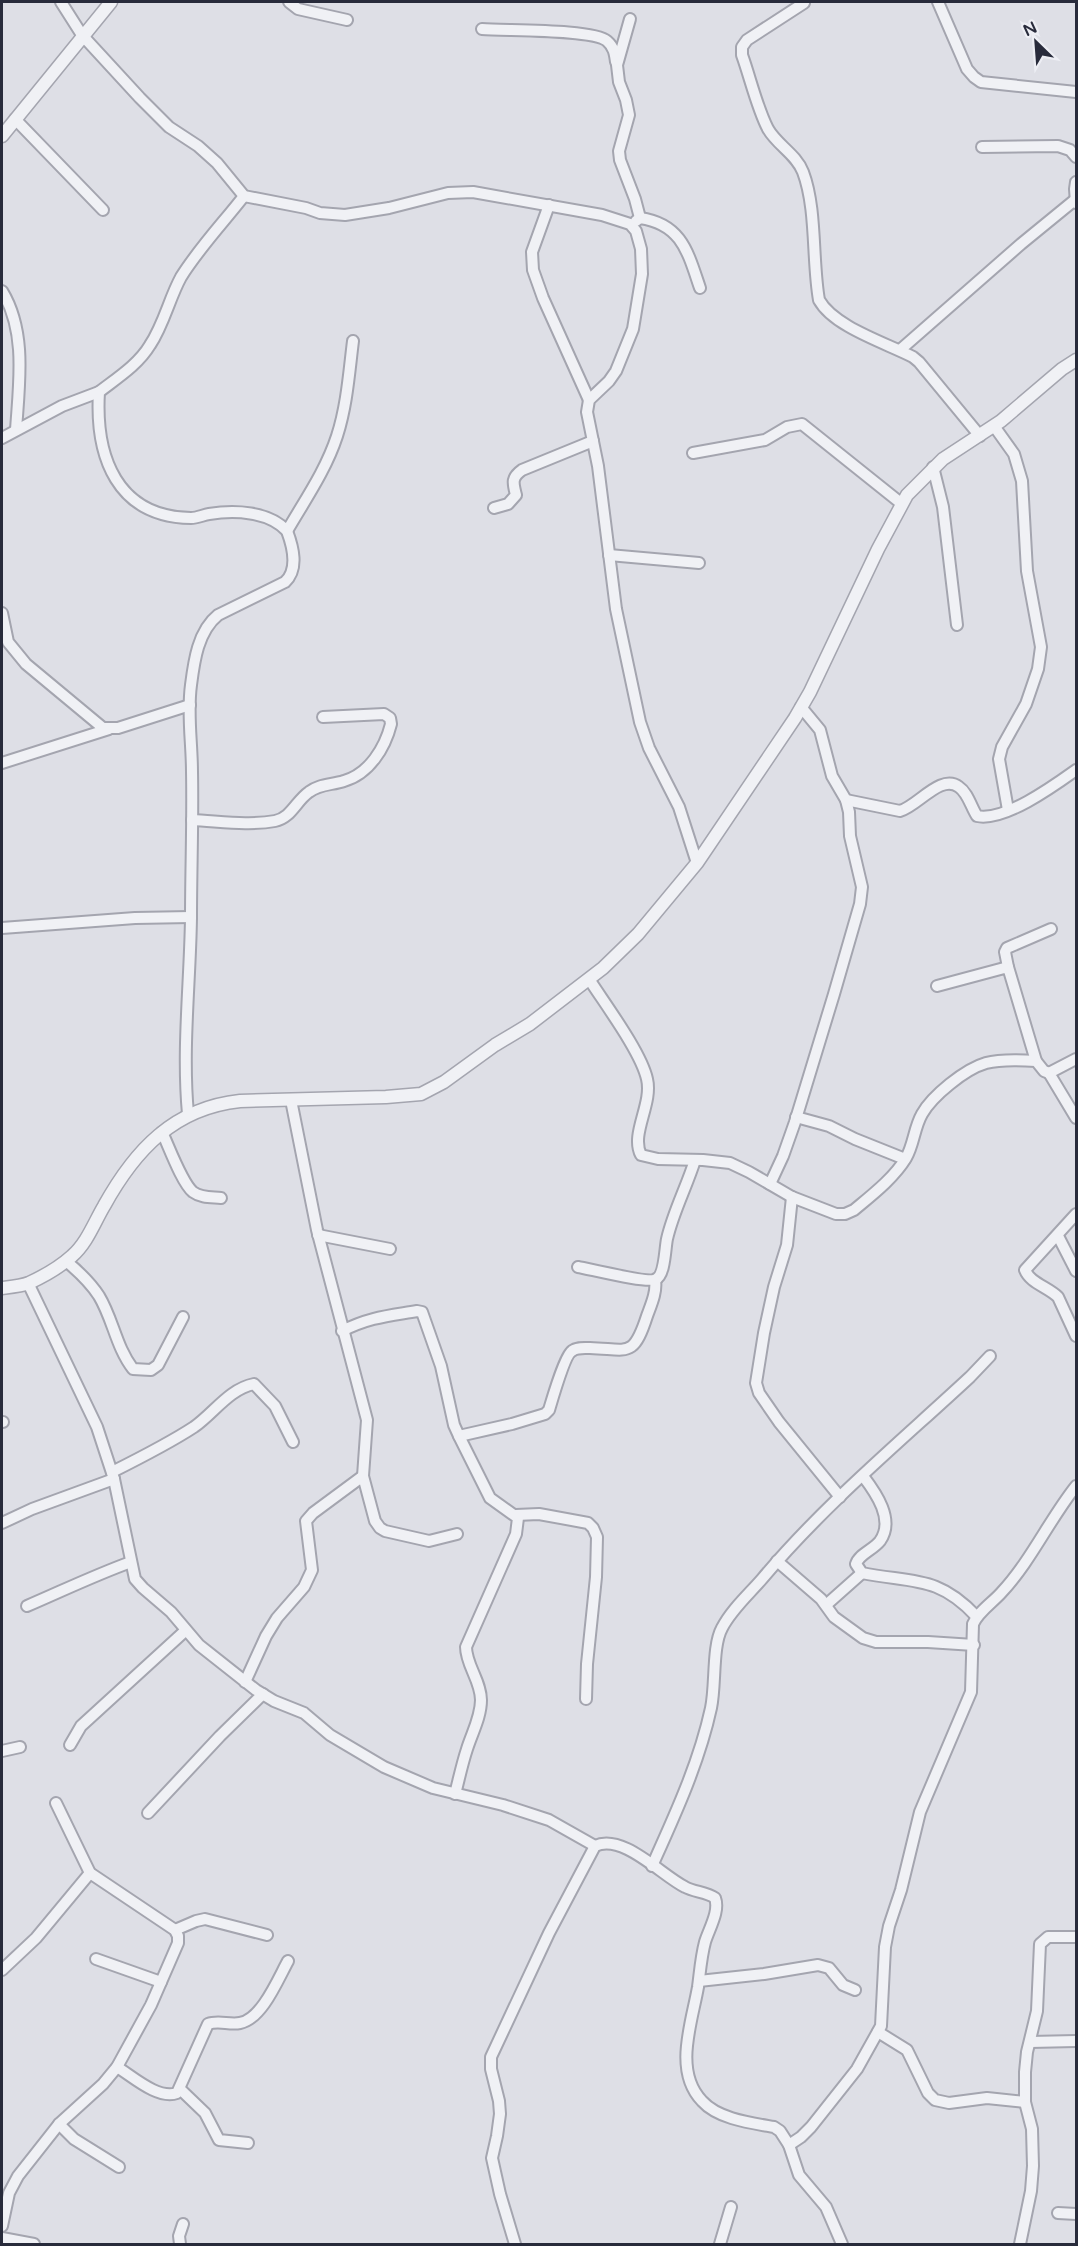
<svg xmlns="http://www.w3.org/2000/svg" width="1078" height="2246" font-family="'Varela Round',sans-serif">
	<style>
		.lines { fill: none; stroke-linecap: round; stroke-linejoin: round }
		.minor-casing { stroke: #a4a5af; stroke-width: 14 }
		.tertiary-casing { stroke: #a4a5af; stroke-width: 15 }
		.minor { stroke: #f0f1f5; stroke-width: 10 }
		.tertiary { stroke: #f0f1f5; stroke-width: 12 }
	</style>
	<rect width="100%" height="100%" fill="#dedfe6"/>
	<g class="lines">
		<g class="minor-casing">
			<g id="minor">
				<polyline points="61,2 82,35 140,98 169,127 198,146 217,163 244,196 306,208 320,213 345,215 389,208 448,193 473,192 602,215 630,224 636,231 641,249 642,274 633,329 616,371 609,381 589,400 587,412 598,466 616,609 640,722 649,748 679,807 697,863"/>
				<polyline points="289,2 298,9 347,20"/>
				<polyline points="938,2 967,69 974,77 981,82 1076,92"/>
				<path d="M 804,3 L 747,40 L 742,47 L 742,55 C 750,77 757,108 768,129 C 777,145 796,154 803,172 C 817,209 812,261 819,300 C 834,327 886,343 913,357 L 919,362 L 980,436"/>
				<polyline points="630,19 617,65 619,82 626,100 629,115 619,151 620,160 635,199 640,218"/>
				<path d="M 482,29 C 507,31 593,29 607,41 C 614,47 615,54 616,62"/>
				<polyline points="15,119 103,210"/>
				<polyline points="982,147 1058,146 1070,150 1076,157"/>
				<polyline points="1076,182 1075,189 1076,203"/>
				<polyline points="549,205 532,252 533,270 543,298 589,400"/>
				<path d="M 636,221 L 640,218 C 682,224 688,253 700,288"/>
				<path d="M 2,291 C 27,332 19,384 16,430"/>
				<polyline points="900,350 1021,244 1076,199"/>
				<polyline points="994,426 1014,454 1022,481 1027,571 1041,647 1038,669 1026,704 1002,747 999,759 1008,810"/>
				<polyline points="2,438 62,406 99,392"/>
				<polyline points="693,453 765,440 787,427 802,424 902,504"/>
				<polyline points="933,467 943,507 957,625"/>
				<path d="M 494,508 L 508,504 L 516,495 C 513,483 511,478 522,470 L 593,441"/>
				<path d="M 287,531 C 305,500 326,470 337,436 C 347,405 349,373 353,341"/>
				<polyline points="609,555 699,563"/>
				<polyline points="2,613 8,642 26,664 103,728 118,728 190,705"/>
				<polyline points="2,763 109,729"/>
				<path d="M 846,800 L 900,811 C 918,806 941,773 959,787 C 968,793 971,807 977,816 C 1004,822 1055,785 1076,770"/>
				<path d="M 192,820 C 218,821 249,826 275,821 C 291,818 296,801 309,792 C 319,784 332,785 344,781 C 369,774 385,748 391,724 L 390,718 L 384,714 L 323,717"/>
				<polyline points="2,928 135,918 191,917"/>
				<polyline points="1008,967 1005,952 1007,948 1051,929"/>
				<path d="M 589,979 C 605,1004 641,1052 647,1079 C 653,1104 630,1134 641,1155 L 658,1159 L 703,1160 L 730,1163 L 749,1172 L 792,1197 L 836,1214 L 845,1214 L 854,1210 C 872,1195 894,1178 906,1158 C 914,1144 914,1128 922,1114 C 932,1096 965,1069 986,1063 C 1001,1059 1021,1060 1036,1061 L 1044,1071 L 1049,1073"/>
				<polyline points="937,986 1008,967 1036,1061"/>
				<polyline points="1076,1059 1049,1073 1076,1118"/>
				<polyline points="291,1100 317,1230 367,1420 363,1476 375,1521 380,1528 385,1531 429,1541 457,1534"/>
				<path d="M 188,1114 C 182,1049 190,984 191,918 C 191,869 193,821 192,772 C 192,743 187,714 191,685 C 194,661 198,631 218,615 L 285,582 C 299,569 293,547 287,531 C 269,511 234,510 209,514 C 203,515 197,518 191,518 C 117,517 95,457 99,392 C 117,378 138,365 150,345 C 164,324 169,299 181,277 C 199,248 223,223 244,196"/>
				<polyline points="796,1117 829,1126 855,1139 905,1159"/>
				<path d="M 162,1132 C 169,1147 182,1183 193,1192 C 201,1198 212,1197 221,1198"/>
				<polyline points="770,1184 783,1156 795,1122 834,994 860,904 862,887 850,836 849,812 846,800 832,776 820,730 801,707"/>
				<polyline points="792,1197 787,1245 774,1287 764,1333 756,1383 759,1393 779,1422 840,1497"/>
				<polyline points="318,1235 390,1249"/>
				<polyline points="1058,1236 1076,1271"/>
				<path d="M 66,1261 C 78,1271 90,1282 99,1296 C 113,1319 116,1347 133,1369 L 151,1370 L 158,1365 L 183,1317"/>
				<path d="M 578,1267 C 590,1269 649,1284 656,1279 C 665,1275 665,1248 667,1239 C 673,1212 687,1186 695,1160"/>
				<polyline points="28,1283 97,1427 114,1479 135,1579 143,1588 171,1612 199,1645 256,1690 274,1701 304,1713 330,1735 384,1767 433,1788 503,1805 549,1820 595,1846"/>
				<path d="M 342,1331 C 370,1317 388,1316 417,1311 L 422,1312 L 441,1366 L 454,1425 L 459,1436 L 490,1498 L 518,1518 L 516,1534 L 466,1647 C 466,1665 481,1681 481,1700 C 481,1717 472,1733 467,1749 C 462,1764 459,1779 455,1794"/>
				<path d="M 1076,1336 L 1058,1297 C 1048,1287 1030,1283 1025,1270 L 1076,1214"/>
				<polyline points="2,1422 3,1422"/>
				<path d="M 459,1436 L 512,1424 L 545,1414 L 549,1410 C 552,1400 565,1355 572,1351 C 577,1347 584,1348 590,1348 C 628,1349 633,1359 647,1316 C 651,1305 657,1292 655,1280"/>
				<path d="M 112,1472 C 140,1458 168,1444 194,1427 C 214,1413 229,1389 254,1384 L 275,1406 L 293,1442"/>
				<path d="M 863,1476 C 876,1493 895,1520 880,1541 C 873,1550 859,1554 856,1564 L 862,1573 C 912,1583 938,1575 976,1616"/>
				<polyline points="516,1515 539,1514 588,1523 593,1528 597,1537 596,1577 587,1664 586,1699"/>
				<polyline points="2,1523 32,1509 114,1479"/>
				<polyline points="777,1561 821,1599 834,1617 863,1638 876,1642 928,1642 974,1645"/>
				<polyline points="826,1605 862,1573"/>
				<path d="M 27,1606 C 62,1591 95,1575 131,1562"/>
				<polyline points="245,1682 266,1636 277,1618 304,1587 312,1570 306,1521 313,1513 363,1476"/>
				<polyline points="70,1745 81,1726 185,1631"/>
				<polyline points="2,1751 20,1747"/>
				<polyline points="148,1813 220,1736 263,1694"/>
				<path d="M 652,1866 C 675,1815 699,1763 711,1708 C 716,1685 712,1646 722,1628 C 731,1610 749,1594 762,1579 C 824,1505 900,1442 970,1377 L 990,1356"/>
				<polyline points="175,1930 196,1921 205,1919 267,1935"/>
				<polyline points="96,1959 161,1982"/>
				<polyline points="2,1970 36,1938 90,1873"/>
				<polyline points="699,1981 764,1974 818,1965 829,1968 843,1985 855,1990"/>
				<polyline points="878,2032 907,2050 928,2093 935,2100 949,2103 987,2098 1025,2102"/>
				<polyline points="1030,2042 1076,2041"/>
				<path d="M 117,2067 C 132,2076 158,2100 177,2093 L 208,2024 C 218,2020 229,2025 240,2023 C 262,2019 278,1979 288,1961"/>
				<polyline points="180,2089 205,2113 219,2140 248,2143"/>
				<polyline points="59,2124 74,2139 119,2167"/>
				<path d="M 789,2145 L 801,2137 L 811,2127 L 857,2069 L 881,2026 L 885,1947 L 889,1926 L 901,1890 L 920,1812 L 971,1692 L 973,1624 C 978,1612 992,1603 1001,1593 C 1031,1561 1049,1520 1076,1486"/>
				<polyline points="1058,2213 1076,2214"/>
				<polyline points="2,2226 9,2193 18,2176 59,2124 103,2084 117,2067 151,2005 178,1943 178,1936 175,1930 90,1873 56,1803"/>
				<polyline points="2,2238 34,2244"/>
				<polyline points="180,2244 179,2236 183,2224"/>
				<path d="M 515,2244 L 500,2194 L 492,2158 L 497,2136 L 500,2114 L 499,2101 L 491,2069 L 491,2057 L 549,1933 L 595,1846 C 623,1833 661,1875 685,1887 C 694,1892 707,1892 715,1898 C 720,1911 709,1929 705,1942 C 701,1957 700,1972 698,1987 C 692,2022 673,2071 702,2101 C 718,2119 751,2123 774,2127 L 780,2131 L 789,2145 L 799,2175 L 826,2207 L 842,2244"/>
				<polyline points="720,2244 731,2207"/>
				<polyline points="1020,2244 1031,2191 1033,2166 1032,2129 1025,2102 1025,2072 1027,2052 1037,2011 1040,1944 1048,1937 1076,1937"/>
			</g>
		</g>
		<g class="tertiary-casing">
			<g id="tertiary">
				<polyline points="2,136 111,2"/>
				<path d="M 2,1288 C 10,1287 21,1286 29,1283 C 42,1277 61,1266 72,1256 C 87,1243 94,1223 104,1206 C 135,1150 174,1108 240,1101 L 386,1097 L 421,1094 L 444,1082 L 495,1045 L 530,1024 L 603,968 L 638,934 L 697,863 L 795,718 L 810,692 L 878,549 L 907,495 L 943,459 L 1001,421 L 1062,369 L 1076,360"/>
			</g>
		</g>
		<use href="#minor" class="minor"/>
		<use href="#tertiary" class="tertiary"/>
	</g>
	<rect width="1078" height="2246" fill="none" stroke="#282b3b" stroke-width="6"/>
	<g transform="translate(1036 42) rotate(335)" stroke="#edeef4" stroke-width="4.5" paint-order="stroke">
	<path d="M0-4.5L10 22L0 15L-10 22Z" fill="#282b3b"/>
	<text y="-9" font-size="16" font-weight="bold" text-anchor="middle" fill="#282b3b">N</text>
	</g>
</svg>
